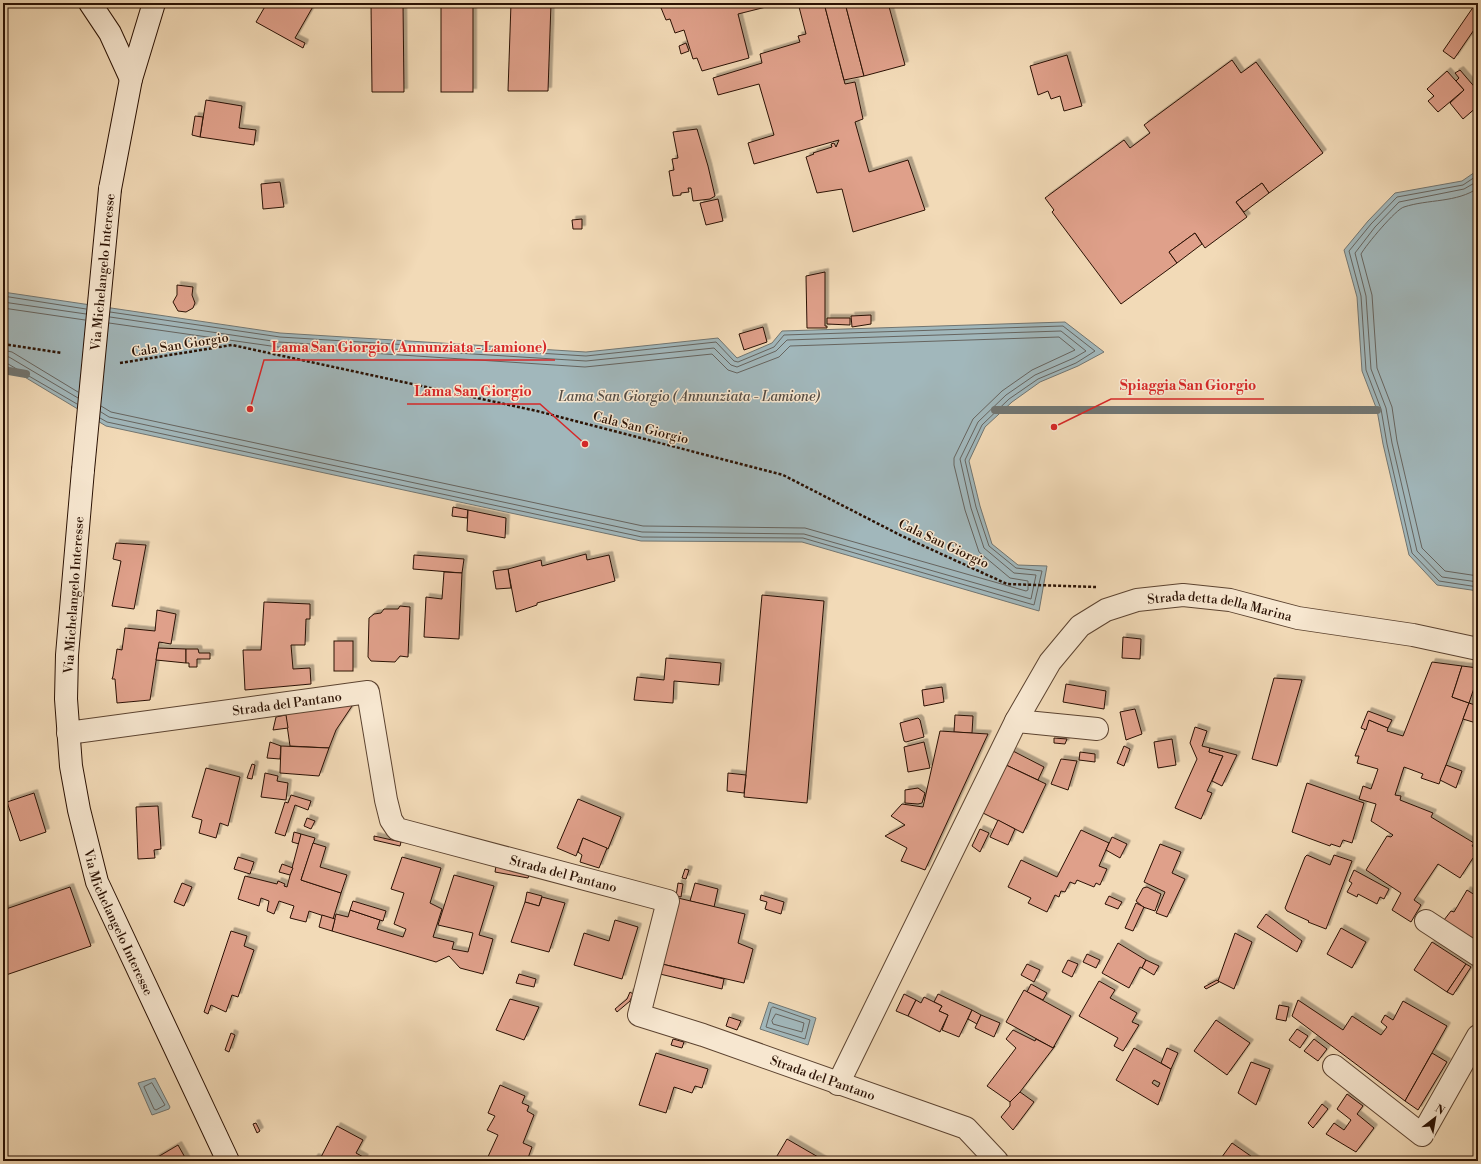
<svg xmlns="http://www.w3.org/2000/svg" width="1481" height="1164" font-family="'Libre Bodoni',serif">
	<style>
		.water { fill: #a1b7bb; stroke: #717571 }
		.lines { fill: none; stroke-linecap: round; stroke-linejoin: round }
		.shore { stroke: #66645f; stroke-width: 1 }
		.stream { stroke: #717571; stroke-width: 8 }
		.building { fill: #dfa08a; stroke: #2a1103; fill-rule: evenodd; filter: url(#shadow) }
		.street-casing { stroke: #5c4330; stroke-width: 24 }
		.secondary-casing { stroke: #2a1103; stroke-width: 24 }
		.path { stroke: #2a1103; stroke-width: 2.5; stroke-dasharray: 3 2; stroke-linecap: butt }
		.street { stroke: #f7e7d0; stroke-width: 22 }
		.secondary { stroke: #f7e7d0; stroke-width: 22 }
		.secondary-bridge-casing { stroke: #2a1103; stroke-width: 24; stroke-linecap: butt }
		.secondary-bridge { stroke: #f7e7d0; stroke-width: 22 }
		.labels { text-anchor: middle; stroke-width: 3; stroke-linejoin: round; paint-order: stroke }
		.street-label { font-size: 13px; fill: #2a1103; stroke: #f7e7d0 }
		.water-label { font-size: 14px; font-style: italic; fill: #544b43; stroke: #f7e7d0 }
		.leader { fill: none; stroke: #d62828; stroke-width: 1.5 }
		.callout-dot { fill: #d62828; stroke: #f7e7d0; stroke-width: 1.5 }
		.callout-label { font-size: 14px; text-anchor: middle; font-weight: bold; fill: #d62828; stroke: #f7e7d0; stroke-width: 3; stroke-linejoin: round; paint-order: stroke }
	</style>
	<defs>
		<filter id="shadow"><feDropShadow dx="3.5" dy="-3.5" stdDeviation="0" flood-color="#0004"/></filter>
	</defs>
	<rect width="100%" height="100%" fill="#f2dab7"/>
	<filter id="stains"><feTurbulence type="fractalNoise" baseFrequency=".005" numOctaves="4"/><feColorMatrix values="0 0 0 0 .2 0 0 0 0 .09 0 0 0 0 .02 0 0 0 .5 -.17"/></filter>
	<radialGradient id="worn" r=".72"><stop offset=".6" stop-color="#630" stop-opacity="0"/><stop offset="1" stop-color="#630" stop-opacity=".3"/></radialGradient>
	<g class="water">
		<polygon points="1478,170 1478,591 1437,585 1409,555 1383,444 1377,410 1362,371 1357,297 1344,250 1368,221 1395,193 1462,181"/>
		<polygon points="3,292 280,333 586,352 718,338 737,358 772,343 782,331 1065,322 1104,352 1078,366 1040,382 1012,402 985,427 969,461 980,506 992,544 1018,565 1047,566 1039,611 802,542 641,541 106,426 3,364"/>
		<polygon points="769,1002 816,1018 808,1045 760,1029"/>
		<polygon points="155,1078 170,1107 169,1109 152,1115 138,1083"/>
	</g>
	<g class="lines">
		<g class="shore">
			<polyline points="1478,175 1463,185 1397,197 1371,224 1349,251 1361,296 1366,370 1381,409 1387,444 1412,553 1439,581 1478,587"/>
			<polyline points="1478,181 1464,189 1399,202 1375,227 1355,253 1366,296 1371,369 1386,408 1392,443 1417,551 1442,577 1478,582"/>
			<path d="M 1478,188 C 1457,203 1428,199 1404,207 C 1396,209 1366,245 1361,254 L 1372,295 L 1377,368 L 1392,407 L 1397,441 L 1422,548 L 1445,571 L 1478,576"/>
			<polyline points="3,296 86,309"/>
			<polyline points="3,302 86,314"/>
			<polyline points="3,308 85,320"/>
			<polyline points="3,350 12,352 78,392"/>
			<polyline points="3,356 9,357 78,398"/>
			<polyline points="3,361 77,404"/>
			<polyline points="101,406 111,412 643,526 805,528 1026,591 1028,590 1028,581 1010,578 979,552 965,510 954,465 954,458 973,419 1002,391 1032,370 1075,350 1059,337 790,346 779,357 737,373 728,370 712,354 585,367 278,347 109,323"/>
			<polyline points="101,412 109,417 642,532 804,534 1031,599 1036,575 1014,573 984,548 971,508 960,459 978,422 1006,395 1035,375 1074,358 1086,351 1061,331 787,340 776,351 737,367 731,365 714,348 586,361 279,342 110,317"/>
			<polyline points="100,418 107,422 642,537 803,538 1034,605 1042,571 1016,568 989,546 976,507 965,460 982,425 1009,399 1038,379 1076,363 1095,351 1063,326 784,335 774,347 738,362 734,361 716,342 586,356 280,337 110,312"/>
			<polygon points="773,1007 810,1020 805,1039 766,1027 771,1009"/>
			<polygon points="776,1014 804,1023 802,1032 773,1024 772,1021"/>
			<polygon points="152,1083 165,1105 156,1110 154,1109 144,1087"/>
		</g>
		<g class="stream">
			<polyline points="3,370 26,374"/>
			<polyline points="995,410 1377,410"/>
		</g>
	</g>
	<g class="building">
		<polygon points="267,3 315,3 295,38 305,43 303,48 256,22"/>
		<polygon points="371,3 403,3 404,92 372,92"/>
		<rect x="441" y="3" width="32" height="89"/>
		<polygon points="511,3 551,3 548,91 508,91"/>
		<polygon points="659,3 782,3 738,14 749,58 702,71 697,58 693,59 684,30 675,33 670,19 666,20"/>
		<polygon points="798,3 824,3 845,84 855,82 863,119 855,122 869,172 908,160 925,210 853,232 842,189 817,193 806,157 814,154 813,153 832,147 831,144 834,143 836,147 839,140 754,164 748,143 774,135 759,84 718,95 713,78 762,63 760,54 800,42 798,36 806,34"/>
		<polygon points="824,3 845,3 864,76 844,80"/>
		<polygon points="845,3 888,3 905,65 864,76"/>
		<polygon points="1476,3 1478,3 1478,24 1454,59 1443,51"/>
		<polygon points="686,43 689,51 681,54 679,46"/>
		<polygon points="1067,55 1082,106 1064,111 1060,96 1051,99 1048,91 1038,95 1030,66"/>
		<polygon points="1232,60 1241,73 1256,62 1323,153 1269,193 1262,183 1236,202 1247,217 1205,248 1195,233 1169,252 1177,263 1121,304 1052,212 1054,210 1045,198 1124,140 1130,148 1150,133 1144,125"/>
		<polygon points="1460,70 1478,91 1478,106 1463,119 1450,103 1464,90 1456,81 1459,78 1455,73"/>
		<polygon points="1447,71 1464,90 1438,112 1428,101 1434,96 1427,89"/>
		<polygon points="206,100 242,106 239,128 256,130 254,145 200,137"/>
		<polygon points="195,116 203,117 200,137 192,135"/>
		<polygon points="697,129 708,166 715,196 710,199 693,201 691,188 688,188 689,192 681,193 681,195 673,196 669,171 674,170 672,159 678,158 673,132"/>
		<polygon points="280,182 284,207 263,209 261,184"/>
		<polygon points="1262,183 1269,193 1244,212 1236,202"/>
		<polygon points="718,199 723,221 706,225 700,203"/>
		<polygon points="582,219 582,229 573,229 572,220"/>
		<polygon points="1195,233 1202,244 1177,263 1169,252"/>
		<polygon points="825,272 825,326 827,326 827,328 807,328 806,276"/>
		<polygon points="177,285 193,287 192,295 195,303 193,308 186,312 178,311 173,302 177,295"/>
		<polygon points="871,315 871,324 852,327 851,316"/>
		<polygon points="827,318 850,318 850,325 827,324"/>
		<polygon points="763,327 767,342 744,350 739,334"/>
		<polygon points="453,507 468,510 467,518 452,516"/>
		<polygon points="468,510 506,518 505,538 467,531"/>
		<polygon points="116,543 146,545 134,609 112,606 121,561 113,559"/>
		<polygon points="586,554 587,560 609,555 615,581 537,603 537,605 516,612 508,569 541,560 542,566"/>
		<polygon points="414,555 464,559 462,573 413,569"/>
		<polygon points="508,569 511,588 496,589 493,571"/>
		<polygon points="444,572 462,573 459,639 424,637 426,597 442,599"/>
		<polygon points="762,595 824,601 807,803 744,797"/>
		<polygon points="264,602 310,604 310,619 306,619 305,645 291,645 293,669 310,668 311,684 245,690 243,650 261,650"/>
		<polygon points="400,606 410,607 408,657 400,656 395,662 371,661 368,657 369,618 374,614 381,613 384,609 398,609"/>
		<polygon points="157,610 176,614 171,644 159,642 150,700 117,703 115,679 112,679 113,676 117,649 122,650 125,628 155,631"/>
		<polygon points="1123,637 1141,639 1140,659 1122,658"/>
		<rect x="334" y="641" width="19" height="30"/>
		<polygon points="158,648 186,649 186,663 156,660"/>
		<polygon points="186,649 198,649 199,653 210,653 210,659 197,659 197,667 189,667 189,663 186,663"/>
		<polygon points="666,658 721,663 719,685 674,681 673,703 634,700 637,677 664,680"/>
		<polygon points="1432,662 1462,666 1452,697 1469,703 1439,784 1421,778 1423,774 1404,767 1395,795 1401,796 1400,800 1433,813 1431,817 1474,843 1472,846 1478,849 1478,861 1473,858 1460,878 1438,864 1414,900 1421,905 1411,922 1392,910 1401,893 1366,870 1387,836 1391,837 1393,835 1371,821 1376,804 1359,799 1363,786 1371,789 1378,769 1357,763 1359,756 1355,756 1369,720 1388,728 1387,731 1403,736"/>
		<polygon points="1462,666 1478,668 1478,676 1469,703 1452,697"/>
		<polygon points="1274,678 1302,680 1277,766 1252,759"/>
		<polygon points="1066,684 1106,691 1104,709 1063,702"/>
		<polygon points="942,687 944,702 924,706 922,690"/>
		<polygon points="345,703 352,706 336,730 329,748 290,746 285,711"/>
		<polygon points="1469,703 1478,706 1478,716 1476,723 1463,719"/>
		<polygon points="1135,709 1142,734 1126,740 1120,712"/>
		<polygon points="1368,711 1392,720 1388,728 1369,720 1366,730 1361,728"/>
		<polygon points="286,715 288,728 273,730 276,717"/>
		<polygon points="955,715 973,716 972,733 954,732"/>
		<polygon points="918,718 920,720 924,737 906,742 904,741 900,723"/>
		<polygon points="1195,727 1207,731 1202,746 1210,748 1209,752 1223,756 1207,791 1212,793 1201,819 1175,808 1197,759 1190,743"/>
		<polygon points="940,731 988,734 925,870 901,861 907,848 885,836 905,825 891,816 902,804 923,807"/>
		<polygon points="1054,738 1067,739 1065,744 1054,743"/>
		<polygon points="1172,739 1176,765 1158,768 1154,742"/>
		<polygon points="270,742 281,746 280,759 267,758"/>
		<polygon points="924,742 930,768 908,772 904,747"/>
		<polygon points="281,746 329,748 319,776 280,773"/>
		<polygon points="1124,746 1130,749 1124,766 1117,763"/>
		<polygon points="1210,748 1237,755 1222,786 1212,781 1223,756 1209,752"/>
		<polygon points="1013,751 1044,767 1038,780 1006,765"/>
		<polygon points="1080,752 1095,754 1095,762 1079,760"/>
		<polygon points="1061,759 1077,761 1068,790 1051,784"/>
		<polygon points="252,764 255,765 252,779 247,778"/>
		<polygon points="1006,765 1046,784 1023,833 983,813"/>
		<polygon points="1446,765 1462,771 1456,788 1440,780"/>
		<polygon points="206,768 240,777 228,826 220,823 216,838 199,833 202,820 192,817"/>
		<polygon points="265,773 278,776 277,781 288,783 286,800 261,797"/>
		<polygon points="728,773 746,775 744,793 727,791"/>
		<polygon points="1307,783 1364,803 1352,843 1343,840 1340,847 1331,844 1330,846 1292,832"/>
		<polygon points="918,788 925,793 922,803 918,804 905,803 905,790"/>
		<polygon points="34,793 46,832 20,841 7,802"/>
		<polygon points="291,795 311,801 308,810 295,805 285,836 275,833 285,802 288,803"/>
		<polygon points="578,799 621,817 608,849 583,838 576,856 557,848"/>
		<polygon points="158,806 161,849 154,850 155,858 138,859 136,807"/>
		<polygon points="307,818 315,821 311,829 304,826"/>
		<polygon points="998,820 1015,829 1008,845 990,837"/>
		<polygon points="980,829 989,833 980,852 972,846"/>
		<polygon points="1081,830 1109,843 1099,866 1107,869 1100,885 1096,883 1094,887 1077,880 1075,884 1070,882 1065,892 1061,891 1059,897 1055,895 1047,912 1028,903 1031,898 1008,887 1021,860 1057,877"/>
		<polygon points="294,832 301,834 299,844 292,842"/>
		<polygon points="301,834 315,838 301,880 341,893 333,919 309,911 306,922 290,918 294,906 279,901 274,914 267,911 269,901 261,898 259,906 238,899 245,876 277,884 278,881 285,884 284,886 287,887"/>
		<polygon points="374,836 401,842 400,846 374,840"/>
		<polygon points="1112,837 1127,844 1120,858 1106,850"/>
		<polygon points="583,838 607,848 599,868 580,862 582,855 578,852"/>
		<polygon points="313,843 326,847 320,867 347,875 341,893 301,880"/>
		<polygon points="1160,844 1181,852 1172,873 1185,879 1167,917 1156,913 1165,892 1144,882"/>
		<polygon points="1307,855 1330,865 1334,855 1352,861 1326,929 1308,922 1309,921 1287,911 1285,908 1305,857"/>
		<polygon points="238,857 254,862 250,874 234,869"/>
		<polygon points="402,857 441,868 430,903 442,909 433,937 454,942 452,949 468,952 473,933 438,925 454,875 494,886 479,935 493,939 483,974 460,968 449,956 436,962 332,931 336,914 348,917 350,910 380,920 377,929 403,937 406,929 394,924 404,893 391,889"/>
		<polygon points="282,864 293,868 290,875 279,872"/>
		<polygon points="496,866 529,875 528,878 495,872"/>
		<polygon points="685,869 689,870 686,879 682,878"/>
		<polygon points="1354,870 1389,889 1384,899 1380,897 1377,904 1358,894 1357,897 1347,892 1352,883 1349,881"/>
		<polygon points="182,883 192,887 184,906 174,902"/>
		<polygon points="678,883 683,884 681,897 676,896"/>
		<polygon points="695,883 718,889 714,907 690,901"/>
		<polygon points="70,887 91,946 3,976 3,910"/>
		<polygon points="1147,887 1161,894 1155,911 1143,907 1136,901 1143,888"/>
		<polygon points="1467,890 1478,897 1478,942 1444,920 1451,911 1454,912"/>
		<polygon points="527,892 542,896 539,906 525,902"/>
		<polygon points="761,895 784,902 781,914 765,909 767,902 760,900"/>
		<polygon points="1109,896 1122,902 1118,909 1105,904"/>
		<polygon points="542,897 565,903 549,952 511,942 525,902 539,906"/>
		<polygon points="678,898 745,914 738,943 753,949 744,983 662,964"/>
		<polygon points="353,901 386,911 383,921 350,910"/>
		<polygon points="1136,903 1144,907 1133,931 1125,928"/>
		<polygon points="1266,914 1302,941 1297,952 1257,927"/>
		<polygon points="322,915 335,919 332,931 319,927"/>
		<polygon points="615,920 638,927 622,979 574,965 584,933 609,941"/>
		<polygon points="1341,928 1366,942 1352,968 1327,954"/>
		<polygon points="231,931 247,936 244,946 254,950 238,997 232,995 226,1012 211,1005 208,1014 204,1012"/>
		<polygon points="1235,933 1252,942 1234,989 1218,981"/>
		<polygon points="1432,942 1466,964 1447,992 1414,970"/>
		<polygon points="1118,943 1146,960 1142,968 1140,967 1129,988 1102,973"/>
		<polygon points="1087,954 1100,960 1096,968 1083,962"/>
		<polygon points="1068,960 1078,964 1072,977 1062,972"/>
		<polygon points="1146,960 1159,966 1154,975 1142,968"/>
		<polygon points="662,964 724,979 722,989 660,974"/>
		<polygon points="1027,964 1040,970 1034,982 1021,975"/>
		<polygon points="1466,964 1471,967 1453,995 1447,992"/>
		<polygon points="519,974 536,979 534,987 516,983"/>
		<polygon points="1217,980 1219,982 1206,989 1204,987"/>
		<polygon points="1099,981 1115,990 1110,998 1137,1013 1132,1022 1139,1025 1123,1051 1114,1046 1118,1038 1079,1016"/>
		<polygon points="1031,984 1047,993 1043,1000 1027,992"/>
		<polygon points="1024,990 1071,1016 1053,1048 1006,1022"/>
		<polygon points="630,992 633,994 630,1001 617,1012 615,1009 627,999"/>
		<polygon points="904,994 916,1000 908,1016 896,1011"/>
		<polygon points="938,994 972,1010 959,1037 942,1030 948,1015 939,1011 942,1006 934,1002"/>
		<polygon points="924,997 942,1006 939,1011 948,1015 940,1032 908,1016 916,1000 921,1003"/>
		<polygon points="510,999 539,1007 524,1040 496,1030"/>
		<polygon points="1298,1000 1343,1030 1352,1016 1381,1035 1387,1027 1381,1022 1385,1015 1393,1020 1403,1001 1447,1026 1405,1101 1292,1016"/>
		<polygon points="1279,1005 1289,1007 1286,1021 1276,1019"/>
		<polygon points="972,1010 981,1015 977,1024 968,1019"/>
		<polygon points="981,1015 1000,1023 994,1037 975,1028"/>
		<polygon points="729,1017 741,1021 737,1030 726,1026"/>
		<polygon points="1216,1020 1250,1043 1227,1075 1194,1051"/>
		<polygon points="1297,1029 1308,1036 1300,1048 1289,1040"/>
		<polygon points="1013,1030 1035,1041 1036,1039 1053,1048 1055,1046 1020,1092 1010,1102 987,1086 1016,1048 1006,1039"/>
		<polygon points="231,1033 235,1035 229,1052 225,1050"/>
		<polygon points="673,1039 684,1042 682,1048 671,1045"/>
		<polygon points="1314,1039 1327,1049 1318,1061 1304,1051"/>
		<path d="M 1134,1048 L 1171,1069 L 1158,1105 L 1116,1080 ZM 1154,1080 L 1160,1083 L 1158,1087 L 1152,1083 Z"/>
		<polygon points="1167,1048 1178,1053 1171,1069 1161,1063"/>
		<polygon points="656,1053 708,1069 702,1088 695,1086 692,1093 674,1087 666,1113 639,1105"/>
		<polygon points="1432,1053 1447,1062 1418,1110 1405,1101"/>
		<polygon points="1473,1060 1478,1063 1478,1070 1470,1065"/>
		<polygon points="1251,1062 1270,1069 1256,1105 1238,1093"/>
		<polygon points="500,1085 525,1096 522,1103 529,1106 527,1111 534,1115 523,1143 532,1147 528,1158 526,1158 527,1161 486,1161 498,1135 487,1130 495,1116 488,1113"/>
		<polygon points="1020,1092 1034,1102 1013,1130 1001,1117 1010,1106 1010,1102"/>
		<polygon points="1347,1094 1363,1106 1357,1114 1374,1128 1356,1152 1326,1134 1334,1123 1344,1130 1351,1120 1337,1109"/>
		<polygon points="1322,1104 1328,1109 1313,1128 1308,1123"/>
		<polygon points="256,1123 260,1131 257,1133 253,1124"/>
		<polygon points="337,1126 363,1140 356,1153 365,1158 363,1161 312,1161 315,1157 320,1159"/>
		<polygon points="787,1139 825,1161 774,1161"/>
		<polygon points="1232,1143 1258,1161 1219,1161"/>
		<polygon points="178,1145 187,1161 151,1161"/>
	</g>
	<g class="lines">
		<g class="street-casing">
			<g id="street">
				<path id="s1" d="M 1016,721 L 1050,662 L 1080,626 L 1106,610 L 1137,600 L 1183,595 L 1230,600 L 1298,618 L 1413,635 L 1478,649"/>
				<path id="s2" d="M 68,733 L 368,692 L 386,800 L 391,820 L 397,829 L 668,901 L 639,1015 L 703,1035 L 966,1128 L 997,1161"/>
				<polyline points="1426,921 1478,955"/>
				<polyline points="1334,1066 1422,1135 1478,1036"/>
				<polyline points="838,1084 1016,721 1097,729"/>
			</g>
		</g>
		<g class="secondary-casing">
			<g id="secondary">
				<polyline points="90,3 110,33 131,79"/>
				<polyline points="110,189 131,79 154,3"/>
				<path id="s3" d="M 83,470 L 67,655 L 66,699 L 71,766 L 79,810 L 97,882 L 228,1161"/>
			</g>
		</g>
		<g class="path">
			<polyline points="3,344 62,353"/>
			<polyline points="120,363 232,345 537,411 783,475 902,536 1007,584 1096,587"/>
		</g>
		<use href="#street" class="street"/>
		<use href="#secondary" class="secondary"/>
		<g class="secondary-bridge-casing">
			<g id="secondary-bridge">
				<path id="s4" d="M 83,470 L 110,189"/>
			</g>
		</g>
		<use href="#secondary-bridge" class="secondary-bridge"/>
	</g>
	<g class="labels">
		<g class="street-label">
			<text dy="5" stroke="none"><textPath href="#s4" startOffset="199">Via Michelangelo Interesse</textPath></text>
			<text transform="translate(180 344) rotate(-9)" y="5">Cala San Giorgio</text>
			<text transform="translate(641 427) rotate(14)" y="5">Cala San Giorgio</text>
			<text transform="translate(944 543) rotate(25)" y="5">Cala San Giorgio</text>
			<text transform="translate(73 595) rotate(-86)" y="5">Via Michelangelo Interesse</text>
			<text dy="5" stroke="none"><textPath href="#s1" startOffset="262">Strada detta della Marina</textPath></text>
			<text dy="5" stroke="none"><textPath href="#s2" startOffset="221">Strada del Pantano</textPath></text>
			<text dy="5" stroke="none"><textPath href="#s2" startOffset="616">Strada del Pantano</textPath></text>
			<text dy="5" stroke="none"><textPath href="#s3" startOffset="461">Via Michelangelo Interesse</textPath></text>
			<text dy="5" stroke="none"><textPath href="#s2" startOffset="1036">Strada del Pantano</textPath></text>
		</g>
		<g class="water-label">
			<text x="689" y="401">Lama San Giorgio ( Annunziata - Lamione)</text>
		</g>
	</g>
	<path class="leader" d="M250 409L264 360H555M1054 427L1111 399H1264M585 444L540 404H407"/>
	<g class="callout-dot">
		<circle cx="250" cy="409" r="4"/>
		<circle cx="1054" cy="427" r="4"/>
		<circle cx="585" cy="444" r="4"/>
	</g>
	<g class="callout-label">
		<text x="409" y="352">Lama San Giorgio ( Annunziata - Lamione)</text>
		<text x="1188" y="390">Spiaggia San Giorgio</text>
		<text x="473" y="396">Lama San Giorgio</text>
	</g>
	<rect width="1481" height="1164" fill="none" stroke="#f2dab7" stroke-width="16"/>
	<rect x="4" y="4" width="1473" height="1156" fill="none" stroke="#2a1103" stroke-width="2"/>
	<rect x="8" y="8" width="1465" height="1148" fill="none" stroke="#2a1103"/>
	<g transform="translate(1435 1118) rotate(31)" stroke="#f7e7d0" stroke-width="3" paint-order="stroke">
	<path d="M0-3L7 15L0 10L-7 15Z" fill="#2a1103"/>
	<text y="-6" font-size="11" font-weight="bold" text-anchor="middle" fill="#2a1103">N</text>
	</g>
	<rect width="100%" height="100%" filter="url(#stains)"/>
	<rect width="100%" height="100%" fill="url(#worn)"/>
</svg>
